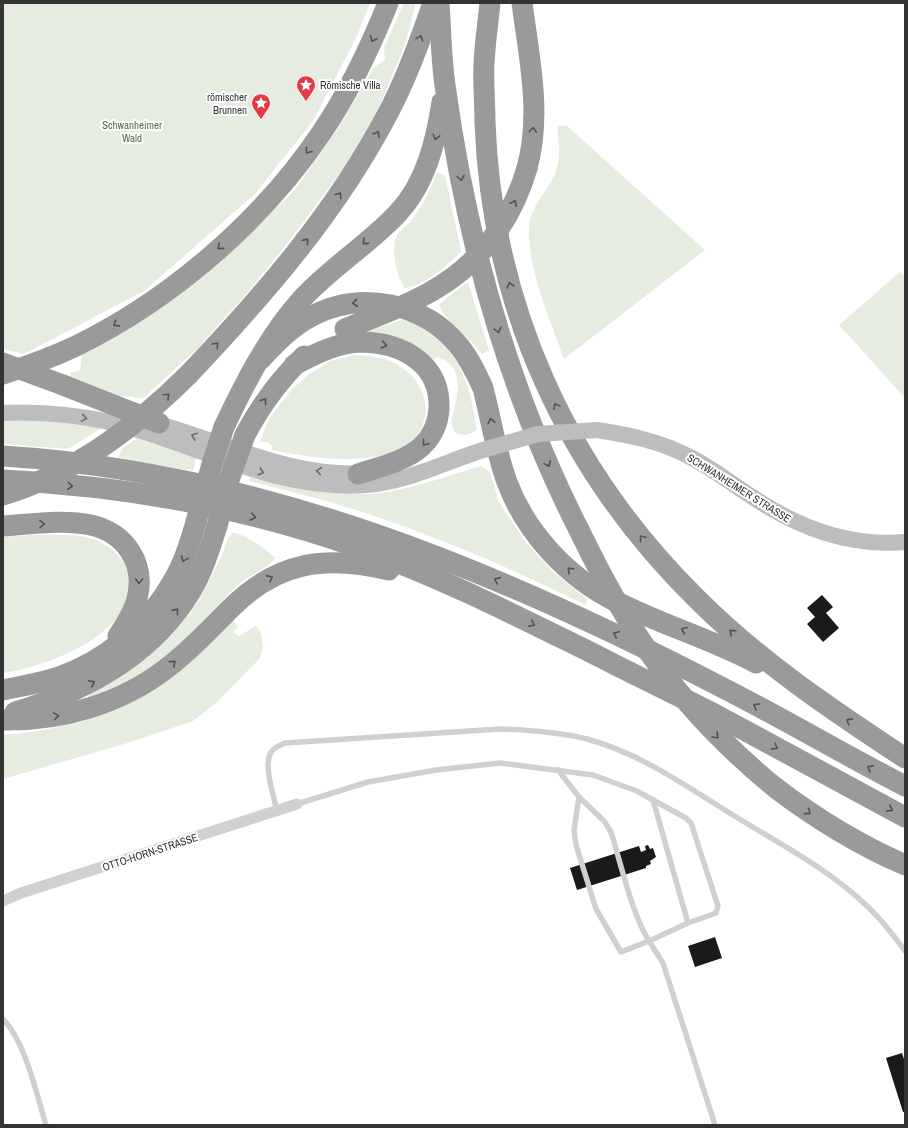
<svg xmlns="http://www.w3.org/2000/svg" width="908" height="1128" font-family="'Archivo Narrow',sans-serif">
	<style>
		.green { fill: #e6ecdf }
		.building { fill: #1a1a1a }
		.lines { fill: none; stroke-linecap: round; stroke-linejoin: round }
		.lane { stroke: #d0d0d0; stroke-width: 5.5 }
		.street { stroke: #d0d0d0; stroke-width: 11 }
		.secondary { stroke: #bdbdbd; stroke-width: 16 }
		.highway { stroke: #9a9a9a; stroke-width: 21 }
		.secondary-bridge { stroke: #bdbdbd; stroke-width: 16 }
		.highway-bridge { stroke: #9a9a9a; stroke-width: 21 }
		.oneway { stroke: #525252 }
		.oneway2 { stroke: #6a6a6a }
		.labels { text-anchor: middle; stroke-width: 4; stroke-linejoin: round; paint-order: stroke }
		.poi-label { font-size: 11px; fill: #333; stroke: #fff; text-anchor: start }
		.park-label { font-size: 11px; fill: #56703f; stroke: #fff }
		.street-label { font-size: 11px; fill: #333; stroke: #fff }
	</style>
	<rect width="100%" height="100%" fill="#fff"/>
	<g class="green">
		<polygon points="3,3 370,3 356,38 313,121 255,194 144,291 24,354 3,349"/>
		<polygon points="404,3 414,3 415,6 405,45 385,93 365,135 347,164 286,245 249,291 197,349 143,398 120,396 70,376 70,373 80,370 82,354 143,320 186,289 238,245 294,191 339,127 374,67 385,60 384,48"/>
		<path d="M 557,126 L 567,126 L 705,250 L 564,359 C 551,322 523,259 530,220 C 534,203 548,190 555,174 C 561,158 559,143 557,126 Z"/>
		<path d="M 437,172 L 445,176 L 461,251 C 452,263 419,289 404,288 C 397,275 391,252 396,237 C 399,231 406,226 411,221 C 422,206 431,189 437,172 Z"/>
		<polygon points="900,272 905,277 905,398 839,325"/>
		<path d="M 468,282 L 489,350 L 482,354 C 470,337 445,324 439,304 Z"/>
		<path d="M 402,320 C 411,321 417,325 424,330 C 463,354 470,388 477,430 L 466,435 L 456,433 C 454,431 452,427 452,425 C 451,419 454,412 455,406 C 460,386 460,363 437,357 L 432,361 L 368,335 L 368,331 Z"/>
		<path d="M 354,355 C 367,356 380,356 392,362 C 437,383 438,439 388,454 C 350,464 309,457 271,450 L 273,447 L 267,442 L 260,442 L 269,419 L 292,389 L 311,373 L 330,361 Z"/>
		<polygon points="30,419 62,421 101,428 68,449 3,444 3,421"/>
		<polygon points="137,438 196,458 193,471 118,457 123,448"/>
		<path d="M 481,466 L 490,472 L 499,502 L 525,541 L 553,572 L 587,599 L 586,605 C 507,566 425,531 340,505 C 310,496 279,489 249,481 L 251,476 C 300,488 351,502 402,489 C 428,483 454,474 481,466 Z"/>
		<path d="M 232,533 C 243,532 267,550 275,558 C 266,570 249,575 238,585 C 219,602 203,623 185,641 C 159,667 124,688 88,697 L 90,694 C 136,668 179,638 204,591 C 210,579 216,567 222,555 C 225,548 226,539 232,533 Z"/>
		<path d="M 32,535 C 48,535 65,534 81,536 C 98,539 117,549 125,565 C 153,627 49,667 3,673 L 3,537 Z"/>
		<path d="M 233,620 L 238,627 L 233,632 L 239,636 L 256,626 L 261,633 L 263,647 L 260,658 L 217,702 L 193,721 L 124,744 L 3,779 L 3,735 C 62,730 123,715 171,678 C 193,660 213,639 233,620 Z"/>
	</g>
	<g class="building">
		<polygon points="822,595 833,607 826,613 839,628 823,642 807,624 815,617 807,608"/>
		<polygon points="648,845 650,849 653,848 656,857 650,861 651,864 646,866 646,868 577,890 570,868 639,846 641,852 646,850 645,846"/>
		<polygon points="715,937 722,958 695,967 688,946"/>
		<polygon points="902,1053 905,1062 905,1112 903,1112 886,1058"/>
	</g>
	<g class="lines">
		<g class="lane">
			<polyline points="579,797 574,830 576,845 596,909 621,952 649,941 663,963 715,1125"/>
			<polyline points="653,800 686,818 691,823 718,906 716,913 688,923"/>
			<path d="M 297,804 L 368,782 L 436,770 L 500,763 L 593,775 L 637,791 L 653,800 L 688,923 L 649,941 C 632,914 621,864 611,832 L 604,821 L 579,797 L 558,770"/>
			<path d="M 277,811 C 274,796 262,763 272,751 C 275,747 281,745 285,743 L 500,729 C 529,730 558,732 587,739 C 639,753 683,784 728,812 C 776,842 828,868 868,907 C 882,920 894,936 905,951"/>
			<path d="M 3,1019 C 26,1043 36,1093 46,1125"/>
		</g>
		<polyline class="street" points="3,901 21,893 297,804"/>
		<g class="secondary">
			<path d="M 3,413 C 40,411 78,415 114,423 C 199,445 277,492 367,485 C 407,482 445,462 483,450"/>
			<path d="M 148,421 C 222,440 290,479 369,473"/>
			<path d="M 597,430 C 629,435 660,441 690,457 C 712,468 732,484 754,498 C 799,528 850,547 905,542"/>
		</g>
		<g class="highway">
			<path d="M 439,3 C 441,30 441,58 445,85 C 466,239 508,390 579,530"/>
			<path d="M 490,3 C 488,23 485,43 484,63 C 483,82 485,103 485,123 C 492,306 566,470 697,599 C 759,661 832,710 905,758"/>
			<path d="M 522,3 C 529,57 542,114 527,168"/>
			<path d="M 261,359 C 276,343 292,326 312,316 C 361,290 424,303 459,346 C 469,358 476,373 483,388 C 491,419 496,452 507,482 C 526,533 568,578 617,602 C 662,625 711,639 756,663"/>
			<path d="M 294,365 C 315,354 338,342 362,342 C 403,343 441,364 439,409 C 438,423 432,437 421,447 C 404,462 379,467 358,474"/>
			<path d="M 3,374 C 28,366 53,357 76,346 C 172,299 263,220 322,132 C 349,92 370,48 388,3"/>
			<path d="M 189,374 C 264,295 336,212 387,115 C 406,80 420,41 433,3"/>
			<polyline points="63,385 159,423"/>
			<path d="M 224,427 C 245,383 268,337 301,300 C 330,268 368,245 398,213 C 426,183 436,141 442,102"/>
			<path d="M 245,435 C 261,405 279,380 304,356"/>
			<path d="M 3,456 C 261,472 498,571 725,689 C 786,720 845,755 905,786"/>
			<path d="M 3,480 C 124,486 248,508 362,549 C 443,578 521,618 598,656 C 638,677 680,696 720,717 C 782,750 843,784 905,817"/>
			<path d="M 3,526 C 32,524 63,519 91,525 C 126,533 146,564 137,599 C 134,612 125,625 118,636"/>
			<path d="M 3,690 C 22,686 41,683 59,677 C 106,661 149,624 173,581 C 184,563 190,542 196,522"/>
			<path d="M 15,712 C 86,691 152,656 191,591 C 203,571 210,548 217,526"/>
			<path d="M 3,720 C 61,721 121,704 167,668 C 190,651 210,629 231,608 C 278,561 326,555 389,570"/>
			<path d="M 777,789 C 818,820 857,844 905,865"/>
		</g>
		<polyline class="secondary-bridge" points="483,450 538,434 597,430"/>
		<g class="highway-bridge">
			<path d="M 345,329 C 374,317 405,307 432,291 C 480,264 512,220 527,168"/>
			<polyline points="3,363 63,385"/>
			<path d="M 3,495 C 75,473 137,426 189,374"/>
			<polyline points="196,522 212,464 224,427"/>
			<polyline points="217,526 229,480 245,435"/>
			<path d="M 579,530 C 590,552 601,575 614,597 C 658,674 708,733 777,789"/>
		</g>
	</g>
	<defs><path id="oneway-chevron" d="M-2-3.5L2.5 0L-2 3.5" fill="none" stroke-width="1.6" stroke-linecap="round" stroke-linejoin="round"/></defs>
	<g class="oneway">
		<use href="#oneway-chevron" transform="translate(420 38) rotate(-70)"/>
		<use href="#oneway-chevron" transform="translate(373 39) rotate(115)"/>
		<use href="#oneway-chevron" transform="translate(533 130) rotate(-86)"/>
		<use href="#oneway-chevron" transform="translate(377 134) rotate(-61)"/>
		<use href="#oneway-chevron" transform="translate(436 137) rotate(104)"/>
		<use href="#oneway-chevron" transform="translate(308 151) rotate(127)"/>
		<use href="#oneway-chevron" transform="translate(461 178) rotate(79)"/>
		<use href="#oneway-chevron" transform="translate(339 195) rotate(-57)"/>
		<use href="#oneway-chevron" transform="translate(514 203) rotate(-65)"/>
		<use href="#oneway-chevron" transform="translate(306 241) rotate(-52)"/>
		<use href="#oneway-chevron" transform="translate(365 242) rotate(140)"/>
		<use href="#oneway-chevron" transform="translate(220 247) rotate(139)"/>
		<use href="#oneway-chevron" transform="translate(510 285) rotate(-106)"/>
		<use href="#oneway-chevron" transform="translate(355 303) rotate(174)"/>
		<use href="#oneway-chevron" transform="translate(116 324) rotate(147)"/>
		<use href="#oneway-chevron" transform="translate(498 330) rotate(74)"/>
		<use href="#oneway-chevron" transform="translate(216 345) rotate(-47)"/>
		<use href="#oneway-chevron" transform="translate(384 345) rotate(13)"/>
		<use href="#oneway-chevron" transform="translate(167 396) rotate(-43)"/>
		<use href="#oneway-chevron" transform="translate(264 401) rotate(-54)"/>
		<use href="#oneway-chevron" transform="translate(556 406) rotate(-118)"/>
		<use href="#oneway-chevron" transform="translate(491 421) rotate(-102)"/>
		<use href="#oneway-chevron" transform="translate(425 443) rotate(130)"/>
		<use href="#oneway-chevron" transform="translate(548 464) rotate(66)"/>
		<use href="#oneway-chevron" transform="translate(70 486) rotate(6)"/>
		<use href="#oneway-chevron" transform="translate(253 517) rotate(14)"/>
		<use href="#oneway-chevron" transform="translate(42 524) rotate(-2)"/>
		<use href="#oneway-chevron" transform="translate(642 538) rotate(-130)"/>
		<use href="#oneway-chevron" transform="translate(184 559) rotate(111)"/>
		<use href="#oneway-chevron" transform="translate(570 570) rotate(-138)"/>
		<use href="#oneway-chevron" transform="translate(270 578) rotate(-28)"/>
		<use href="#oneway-chevron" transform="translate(497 580) rotate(-156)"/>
		<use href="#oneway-chevron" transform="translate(139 581) rotate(90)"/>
		<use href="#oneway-chevron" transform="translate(176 611) rotate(-52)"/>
		<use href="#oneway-chevron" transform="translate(532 624) rotate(26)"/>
		<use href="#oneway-chevron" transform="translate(684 630) rotate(-159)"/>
		<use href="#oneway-chevron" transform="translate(732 632) rotate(-138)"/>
		<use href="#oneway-chevron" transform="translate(616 634) rotate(-155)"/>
		<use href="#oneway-chevron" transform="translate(173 663) rotate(-40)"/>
		<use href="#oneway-chevron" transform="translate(92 683) rotate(-26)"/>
		<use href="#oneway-chevron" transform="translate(756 706) rotate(-151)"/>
		<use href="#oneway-chevron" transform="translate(56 716) rotate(-9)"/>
		<use href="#oneway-chevron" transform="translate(849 721) rotate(-147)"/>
		<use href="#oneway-chevron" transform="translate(716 736) rotate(47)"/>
		<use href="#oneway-chevron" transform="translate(775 747) rotate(28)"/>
		<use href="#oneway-chevron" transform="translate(870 768) rotate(-152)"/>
		<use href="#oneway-chevron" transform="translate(890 809) rotate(28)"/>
		<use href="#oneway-chevron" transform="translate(808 812) rotate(37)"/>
	</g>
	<g class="oneway2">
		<use href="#oneway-chevron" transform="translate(84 418) rotate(9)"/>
		<use href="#oneway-chevron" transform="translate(194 436) rotate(-161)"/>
		<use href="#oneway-chevron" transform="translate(319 471) rotate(-172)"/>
		<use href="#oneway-chevron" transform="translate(261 472) rotate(17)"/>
	</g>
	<defs>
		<g id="sight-pin" transform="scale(1)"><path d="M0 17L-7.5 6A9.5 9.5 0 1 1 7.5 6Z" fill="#e63946" stroke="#fff"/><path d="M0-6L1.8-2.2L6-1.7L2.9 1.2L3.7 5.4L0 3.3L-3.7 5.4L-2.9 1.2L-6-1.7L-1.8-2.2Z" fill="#fff"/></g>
	</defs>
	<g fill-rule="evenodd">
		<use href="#sight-pin" x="306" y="85"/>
		<use href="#sight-pin" x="261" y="103"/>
	</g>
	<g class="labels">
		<g class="poi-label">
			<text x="320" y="89">Römische Villa</text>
			<text x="247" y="101" text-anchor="end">römischer<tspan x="247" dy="13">Brunnen</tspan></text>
		</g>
		<g class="park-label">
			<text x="132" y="129">Schwanheimer<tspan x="132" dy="13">Wald</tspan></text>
		</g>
		<g class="street-label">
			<text transform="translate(739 488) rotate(32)" y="4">SCHWANHEIMER STRASSE</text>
			<text transform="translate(150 852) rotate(-18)" y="4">OTTO-HORN-STRASSE</text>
		</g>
	</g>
	<rect width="908" height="1128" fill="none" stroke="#333333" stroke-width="8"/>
</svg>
